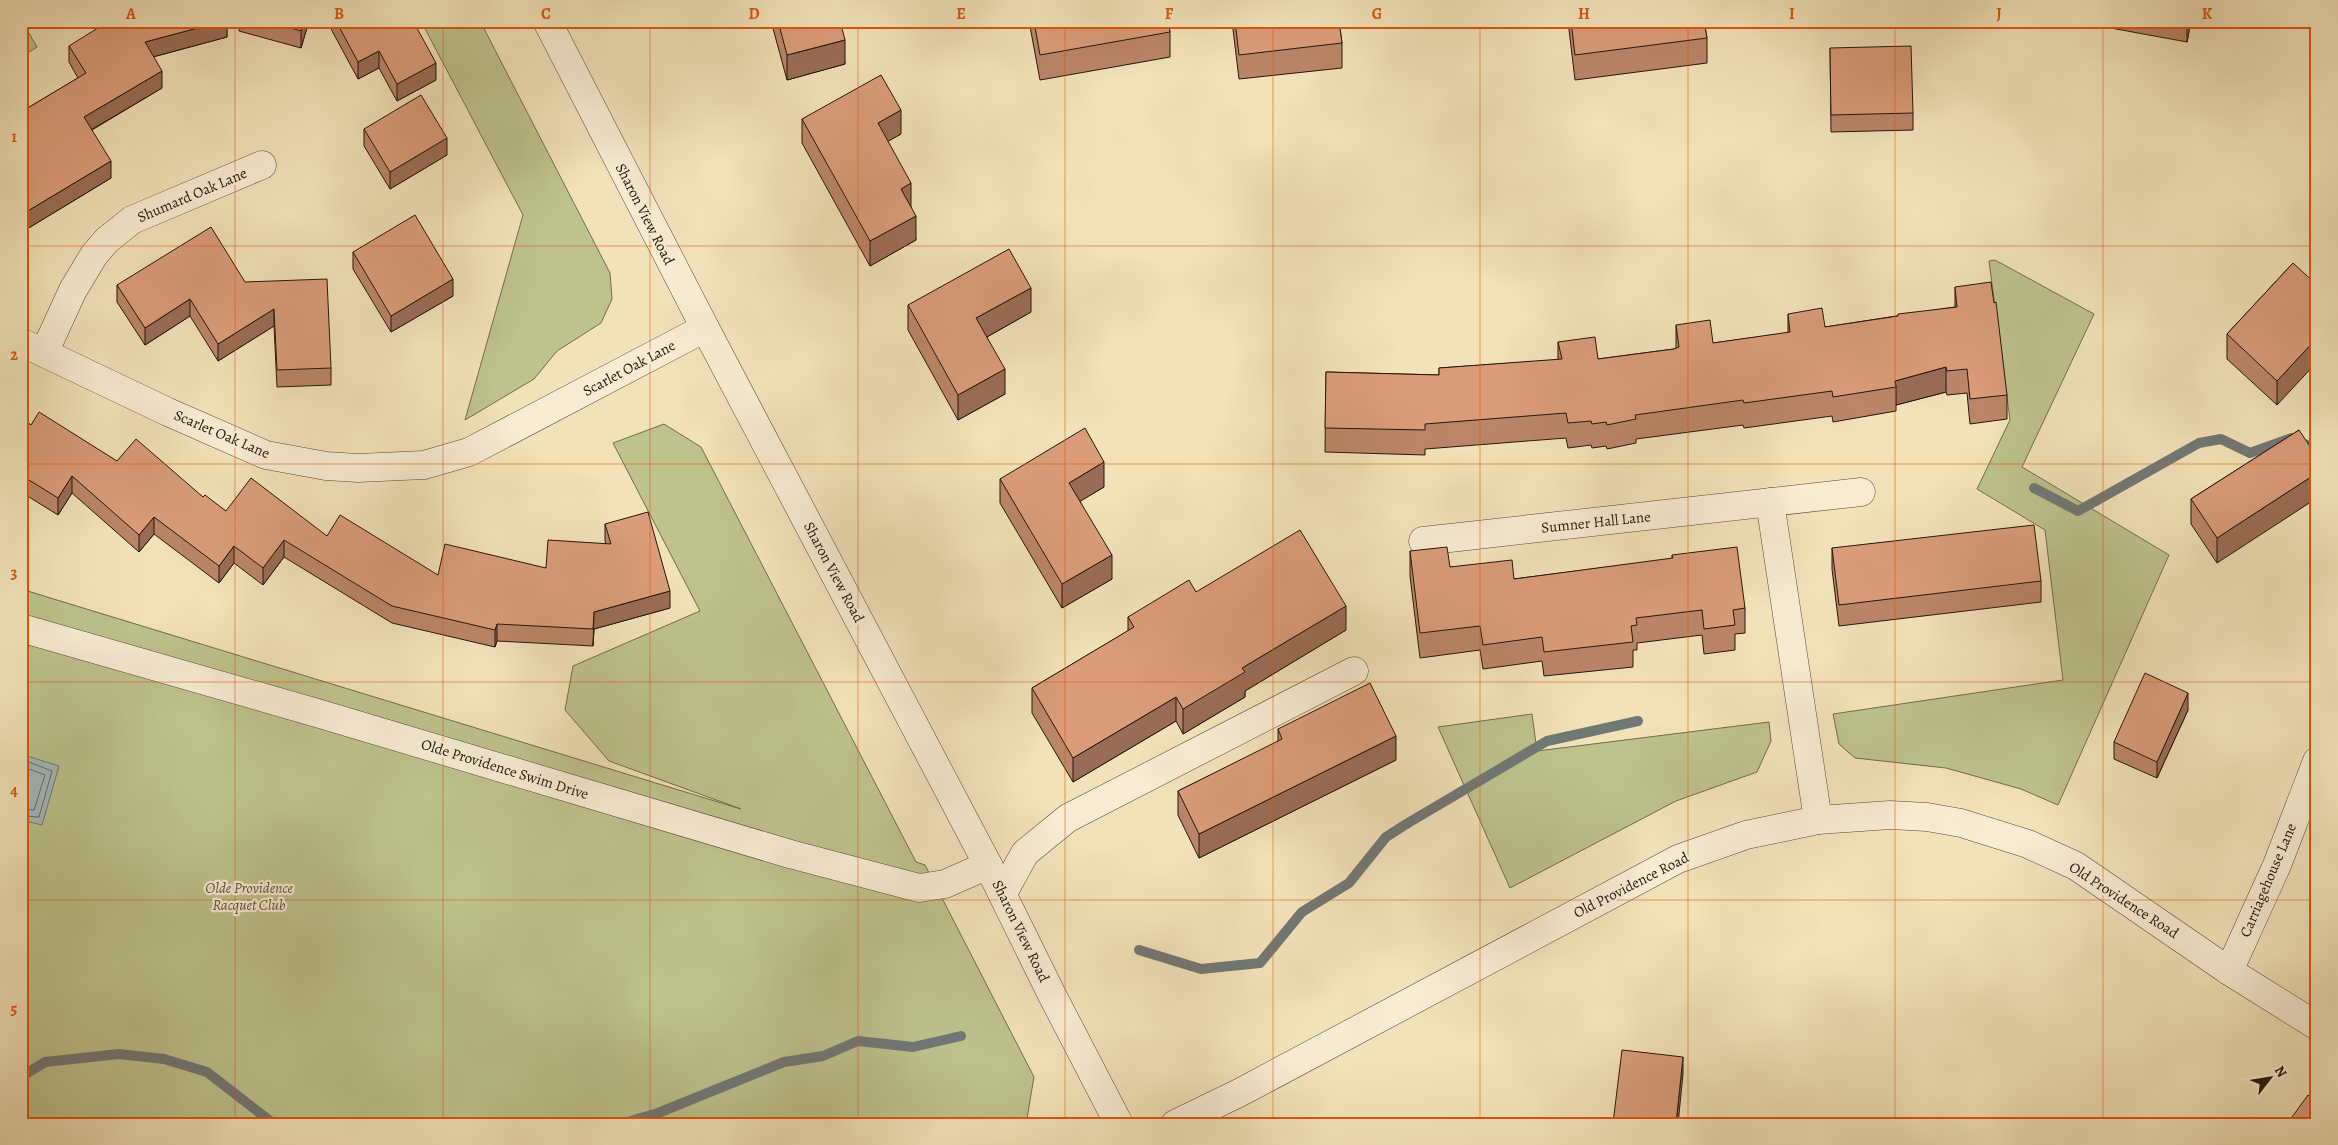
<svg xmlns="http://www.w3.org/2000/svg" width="2338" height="1145" font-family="Alegreya,serif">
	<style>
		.green { fill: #bdc38d; stroke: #706c4e }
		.water { fill: #a2babb; stroke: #707876 }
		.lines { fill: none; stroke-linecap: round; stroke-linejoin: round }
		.shore { stroke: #636865; stroke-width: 1 }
		.stream { stroke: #707876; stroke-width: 10 }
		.minor-casing { stroke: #584939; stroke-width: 29 }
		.minor { stroke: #f7ecd1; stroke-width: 28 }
		.wall { fill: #bb8668; stroke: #24160f }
		.shaded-wall { fill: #996d55; stroke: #24160f }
		.building { fill: #da9c79; stroke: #24160f }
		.grid { fill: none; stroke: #de560c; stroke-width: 1; stroke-opacity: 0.55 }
		.labels { text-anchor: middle; stroke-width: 4.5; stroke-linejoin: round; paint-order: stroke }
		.street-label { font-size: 15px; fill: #24160f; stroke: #f7ecd1 }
		.park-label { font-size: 15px; font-style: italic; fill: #5a533b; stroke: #f7ecd1 }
		.neatline { fill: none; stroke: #de560c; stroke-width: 2 }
		.grid-label { font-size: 16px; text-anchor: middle; font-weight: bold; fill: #de560c }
	</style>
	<rect width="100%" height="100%" fill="#f2e2b8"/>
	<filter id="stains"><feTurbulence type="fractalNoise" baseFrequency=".004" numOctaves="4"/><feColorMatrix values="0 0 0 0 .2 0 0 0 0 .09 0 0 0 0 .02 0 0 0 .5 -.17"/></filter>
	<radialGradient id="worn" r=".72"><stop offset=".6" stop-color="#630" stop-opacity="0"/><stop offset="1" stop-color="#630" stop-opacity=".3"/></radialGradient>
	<g class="green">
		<polygon points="21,21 25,21 23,23 37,47 21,57"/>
		<polygon points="421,21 480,21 610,273 612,299 601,323 557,351 534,379 465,420 523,215"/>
		<polygon points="1995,260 2094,314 2022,467 2169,555 2058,805 2021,789 1946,768 1855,758 1839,744 1833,714 2063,680 2045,530 1977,489 2010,420 1989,261"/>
		<polygon points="664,424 701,447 916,862 925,865 1034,1077 1026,1124 21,1124 21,589 741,809 609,761 565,710 573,666 700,611 613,443"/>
		<polygon points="1532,714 1537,751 1769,722 1771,741 1757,772 1676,801 1510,888 1438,727"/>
	</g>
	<polygon class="water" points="21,754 59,766 42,825 21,820"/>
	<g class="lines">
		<g class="shore">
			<polyline points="21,759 52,771 39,817 21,816"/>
			<polyline points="21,766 45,775 34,810 21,809"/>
		</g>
		<g class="stream">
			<polyline points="2034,488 2078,511 2199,443 2221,439 2250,453 2292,438 2317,450"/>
			<polyline points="1139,950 1201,969 1260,963 1302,912 1349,883 1386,837 1408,823 1547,741 1638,721"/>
			<polyline points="21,1077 45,1062 119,1054 164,1059 207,1072 274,1124"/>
			<polyline points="620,1124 658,1113 784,1062 823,1056 858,1041 913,1047 961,1036"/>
		</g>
		<g class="minor-casing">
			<g id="minor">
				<polyline points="547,21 705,328 988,865 1051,993 1119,1124"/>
				<polyline points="21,342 168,412 266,455 326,466 358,468 424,465 469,452 705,328"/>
				<polyline points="44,353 73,290 94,255 107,240 132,220 262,165"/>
				<polyline points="1770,502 1818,820"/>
				<polyline points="1423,541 1861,492"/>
				<polyline points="21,628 317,713 790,854 919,888 945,884 988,865"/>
				<polyline points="1003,893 1025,853 1068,818 1354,671"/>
				<polyline points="2229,971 2277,865 2317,761"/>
				<polyline points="1175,1124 1239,1093 1678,859 1746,835 1818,820 1890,815 1927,817 1961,823 2028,844 2076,866 2229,971 2317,1026"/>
			</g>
		</g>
		<use href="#minor" class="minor"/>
	</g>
	<g class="wall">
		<polygon points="227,21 227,37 153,57 162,88 92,130 111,178 22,232 22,235 21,235 21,112 78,78 69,62 69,46"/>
		<polygon points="239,21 309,21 301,48 239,31"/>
		<polygon points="330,21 413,21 436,80 397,101 379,68 358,79 330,27"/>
		<polygon points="771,21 840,21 845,64 787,80"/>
		<polygon points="1029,21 1168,21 1170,32 1170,57 1040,80"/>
		<polygon points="1232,21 1339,21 1342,43 1342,68 1239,79"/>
		<polygon points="1568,21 1704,21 1707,38 1707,63 1575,80"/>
		<polygon points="2100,21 2191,21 2187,42 2100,26"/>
		<polygon points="1830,48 1913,113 1913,130 1831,132"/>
		<polygon points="802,119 901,134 888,141 911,208 916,240 870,266 802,143"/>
		<polygon points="364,129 447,155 390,189 364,146"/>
		<polygon points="353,252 453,296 391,332 353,269"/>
		<polygon points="2293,263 2277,405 2227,359 2227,334"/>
		<polygon points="245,282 331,368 331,385 277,387 274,326 218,361 190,316 145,345 117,302 117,285"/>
		<polygon points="1955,287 2007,395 2007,419 1970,424 1967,393 1947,395 1946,392 1896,405 1896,411 1833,422 1832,416 1744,428 1743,425 1636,439 1636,443 1607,449 1606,446 1592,448 1591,445 1568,448 1566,438 1425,449 1425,455 1325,452 1326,372 1439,375 1439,368 1558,360 1558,342 1598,359 1674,349 1676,348 1676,325 1713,343 1788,333 1788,314 1825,327 1955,307"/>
		<polygon points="908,305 1031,312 987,337 1005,394 958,420 908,330"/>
		<polygon points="21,418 31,425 203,497 226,511 327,536 438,575 546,568 606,544 605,541 605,524 670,608 594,629 593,646 497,641 495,647 392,623 284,557 263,585 234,563 219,583 154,534 139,552 72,493 58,515 21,492"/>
		<polygon points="2299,430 2217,563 2191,524 2191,499"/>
		<polygon points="1000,479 1104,487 1080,501 1112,579 1062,608 1000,503"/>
		<polygon points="1832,548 2041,581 2041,602 1839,626 1832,569"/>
		<polygon points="1410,551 1450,567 1514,579 1672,559 1672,555 1745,608 1745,633 1735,634 1735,650 1704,654 1702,635 1637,643 1637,650 1633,650 1633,667 1544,676 1542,661 1483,669 1480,650 1420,658 1410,576"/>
		<polygon points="1196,592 1346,630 1245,691 1245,697 1183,734 1176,721 1073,782 1032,713 1032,688 1128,631 1128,617"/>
		<polygon points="2188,710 2157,778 2114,759 2114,742"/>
		<polygon points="1278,729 1396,760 1199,858 1178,815 1178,791 1278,742"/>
	</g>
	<g class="shaded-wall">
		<polygon points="224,21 227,21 227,37 145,59 145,42"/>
		<polygon points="304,21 309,21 301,48 301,31"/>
		<polygon points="2188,21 2191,21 2187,42 2187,26"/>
		<polygon points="845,40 845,64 787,80 787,55"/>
		<polygon points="379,51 379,68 358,79 358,62"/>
		<polygon points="436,63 436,80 397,101 397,84"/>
		<polygon points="162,71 162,88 84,134 84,117"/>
		<polygon points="901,110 901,134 878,147 878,123"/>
		<polygon points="447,138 447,155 390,189 390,172"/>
		<polygon points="111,161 111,178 22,232 22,235 21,235 21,215"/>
		<polygon points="911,183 911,208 901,189"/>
		<polygon points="916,216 916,240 870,266 870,241"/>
		<polygon points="453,279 453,296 391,332 391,316"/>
		<polygon points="1031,288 1031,312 976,343 976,318"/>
		<polygon points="190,299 190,316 145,345 145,328"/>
		<polygon points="274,309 274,326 218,361 218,344"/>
		<polygon points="2317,338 2317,362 2277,405 2277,381"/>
		<polygon points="1946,367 1946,392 1896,405 1896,387 1895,381"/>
		<polygon points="1005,369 1005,394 958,420 958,395"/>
		<polygon points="1104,462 1104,487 1069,508 1069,483"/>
		<polygon points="2317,473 2317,498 2217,563 2217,538"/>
		<polygon points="72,476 72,493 58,515 58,498"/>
		<polygon points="154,517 154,534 139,552 139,535"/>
		<polygon points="284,540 284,557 263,585 263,568"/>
		<polygon points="234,546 234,563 219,583 219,566"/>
		<polygon points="1112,555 1112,579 1062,608 1062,584"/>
		<polygon points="670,591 670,608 594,629 593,646 594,612"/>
		<polygon points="1346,606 1346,630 1245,691 1245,697 1183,734 1183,709 1242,668"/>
		<polygon points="497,624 497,641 495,647 495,630"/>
		<polygon points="2188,693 2188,710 2157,778 2157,762"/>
		<polygon points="1176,697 1176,721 1073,782 1073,758"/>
		<polygon points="1396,736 1396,760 1199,858 1199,834"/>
		<polygon points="1683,1057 1683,1074 1678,1124 1676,1124"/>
	</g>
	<g class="building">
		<polygon points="109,21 224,21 145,42 162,71 84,117 111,161 21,215 21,112 86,73 69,46"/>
		<polygon points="266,21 304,21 301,31"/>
		<polygon points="336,21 413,21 436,63 397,84 379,51 358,62"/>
		<polygon points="778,21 840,21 845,40 787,55"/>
		<polygon points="1034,21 1168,21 1170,32 1040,55"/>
		<polygon points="1235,21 1339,21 1342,43 1239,55"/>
		<polygon points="1571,21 1704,21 1707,38 1575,55"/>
		<polygon points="2164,21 2188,21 2187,26"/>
		<polygon points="1911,46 1913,113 1831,115 1830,48"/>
		<polygon points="881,75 901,110 878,123 911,183 901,189 916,216 870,241 802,119"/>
		<polygon points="421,95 447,138 390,172 364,129"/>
		<polygon points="415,215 453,279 391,316 353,252"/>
		<polygon points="211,227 245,282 327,279 331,368 277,370 274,309 218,344 190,299 145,328 117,285"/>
		<polygon points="1009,249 1031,288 976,318 1005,369 958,395 908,305"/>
		<polygon points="2293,263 2317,285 2317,338 2277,381 2227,334"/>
		<polygon points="1991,282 1994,303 1996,302 2007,395 1970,399 1967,369 1947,371 1946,367 1895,381 1896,387 1833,397 1832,391 1744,403 1743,400 1635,415 1636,419 1607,425 1606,422 1592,424 1591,421 1568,423 1566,413 1425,424 1425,430 1325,428 1326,372 1439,375 1439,368 1562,359 1558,342 1595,337 1598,359 1674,349 1679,347 1676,325 1710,320 1713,343 1790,332 1788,314 1822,308 1825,327 1898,316 1898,314 1957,307 1955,287"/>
		<polygon points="39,412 117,461 136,439 203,497 205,495 226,511 251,478 327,536 340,515 438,575 445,544 546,568 548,540 611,544 605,524 648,512 670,591 594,612 593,629 497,624 495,630 392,606 284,540 263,568 234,546 219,566 154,517 139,535 72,476 58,498 21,475 21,418 31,425"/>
		<polygon points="1085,428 1104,462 1069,483 1112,555 1062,584 1000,479"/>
		<polygon points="2299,430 2317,457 2317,473 2217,538 2191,499"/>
		<polygon points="2034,525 2041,581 1839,605 1832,548"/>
		<polygon points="1300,530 1346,606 1242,668 1245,672 1183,709 1176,697 1073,758 1032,688 1134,627 1128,617 1189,580 1196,592"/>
		<polygon points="1447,547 1450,567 1512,560 1514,579 1673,558 1672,555 1737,547 1745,608 1733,610 1735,625 1704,629 1702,610 1636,618 1637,625 1631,626 1633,642 1544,652 1542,637 1483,645 1480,626 1420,633 1410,551"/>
		<polygon points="2145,673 2188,693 2157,762 2114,742"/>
		<polygon points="1370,683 1396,736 1199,834 1178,791 1282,739 1278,729"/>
		<polygon points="1622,1050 1683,1057 1676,1124 1613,1123"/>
		<polygon points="2308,1095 2317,1102 2317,1124 2287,1124"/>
	</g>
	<path class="grid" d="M 235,21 L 235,1124M 443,21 L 443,1124M 650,21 L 650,1124M 858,21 L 858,1124M 1065,21 L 1065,1124M 1273,21 L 1273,1124M 1480,21 L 1480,1124M 1688,21 L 1688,1124M 1895,21 L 1895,1124M 2103,21 L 2103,1124M 21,246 L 2317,246M 21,464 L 2317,464M 21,682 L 2317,682M 21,900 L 2317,900"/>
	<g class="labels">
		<g class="street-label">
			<text transform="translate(192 195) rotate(-23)" y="5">Shumard Oak Lane</text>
			<text transform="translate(645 214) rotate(63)" y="5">Sharon View Road</text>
			<text transform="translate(629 368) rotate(-28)" y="5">Scarlet Oak Lane</text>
			<text transform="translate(222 434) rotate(23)" y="5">Scarlet Oak Lane</text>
			<text transform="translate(1596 522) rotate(-6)" y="5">Sumner Hall Lane</text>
			<text transform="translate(834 572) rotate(62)" y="5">Sharon View Road</text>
			<text transform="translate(505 769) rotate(17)" y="5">Olde Providence Swim Drive</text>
			<text transform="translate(2268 880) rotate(-67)" y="5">Carriagehouse Lane</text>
			<text transform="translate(1631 885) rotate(-27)" y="5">Old Providence Road</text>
			<text transform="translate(2124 900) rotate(33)" y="5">Old Providence Road</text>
			<text transform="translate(1021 931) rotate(64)" y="5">Sharon View Road</text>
		</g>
		<g class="park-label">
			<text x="249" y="893">Olde Providence<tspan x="249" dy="17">Racquet Club</tspan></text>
		</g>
	</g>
	<rect width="2338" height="1145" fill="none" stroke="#f2e2b8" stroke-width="55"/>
	<g transform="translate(2270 1078) rotate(59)" stroke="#f7ecd1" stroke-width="4" paint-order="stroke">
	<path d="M0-4L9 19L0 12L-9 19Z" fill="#24160f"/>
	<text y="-8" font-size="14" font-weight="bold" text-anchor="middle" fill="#24160f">N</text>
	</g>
	<rect x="28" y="28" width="2282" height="1090" class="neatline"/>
	<g class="grid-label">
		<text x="131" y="19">A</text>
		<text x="339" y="19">B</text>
		<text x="546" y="19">C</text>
		<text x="754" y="19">D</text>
		<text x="961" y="19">E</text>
		<text x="1169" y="19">F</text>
		<text x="1377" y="19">G</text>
		<text x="1584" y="19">H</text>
		<text x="1792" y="19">I</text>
		<text x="1999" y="19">J</text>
		<text x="2207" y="19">K</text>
		<text x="14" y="142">1</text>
		<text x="14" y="360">2</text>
		<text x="14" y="578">3</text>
		<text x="14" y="796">4</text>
		<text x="14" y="1014">5</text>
	</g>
	<rect width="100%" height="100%" filter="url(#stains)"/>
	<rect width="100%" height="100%" fill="url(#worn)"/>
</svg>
